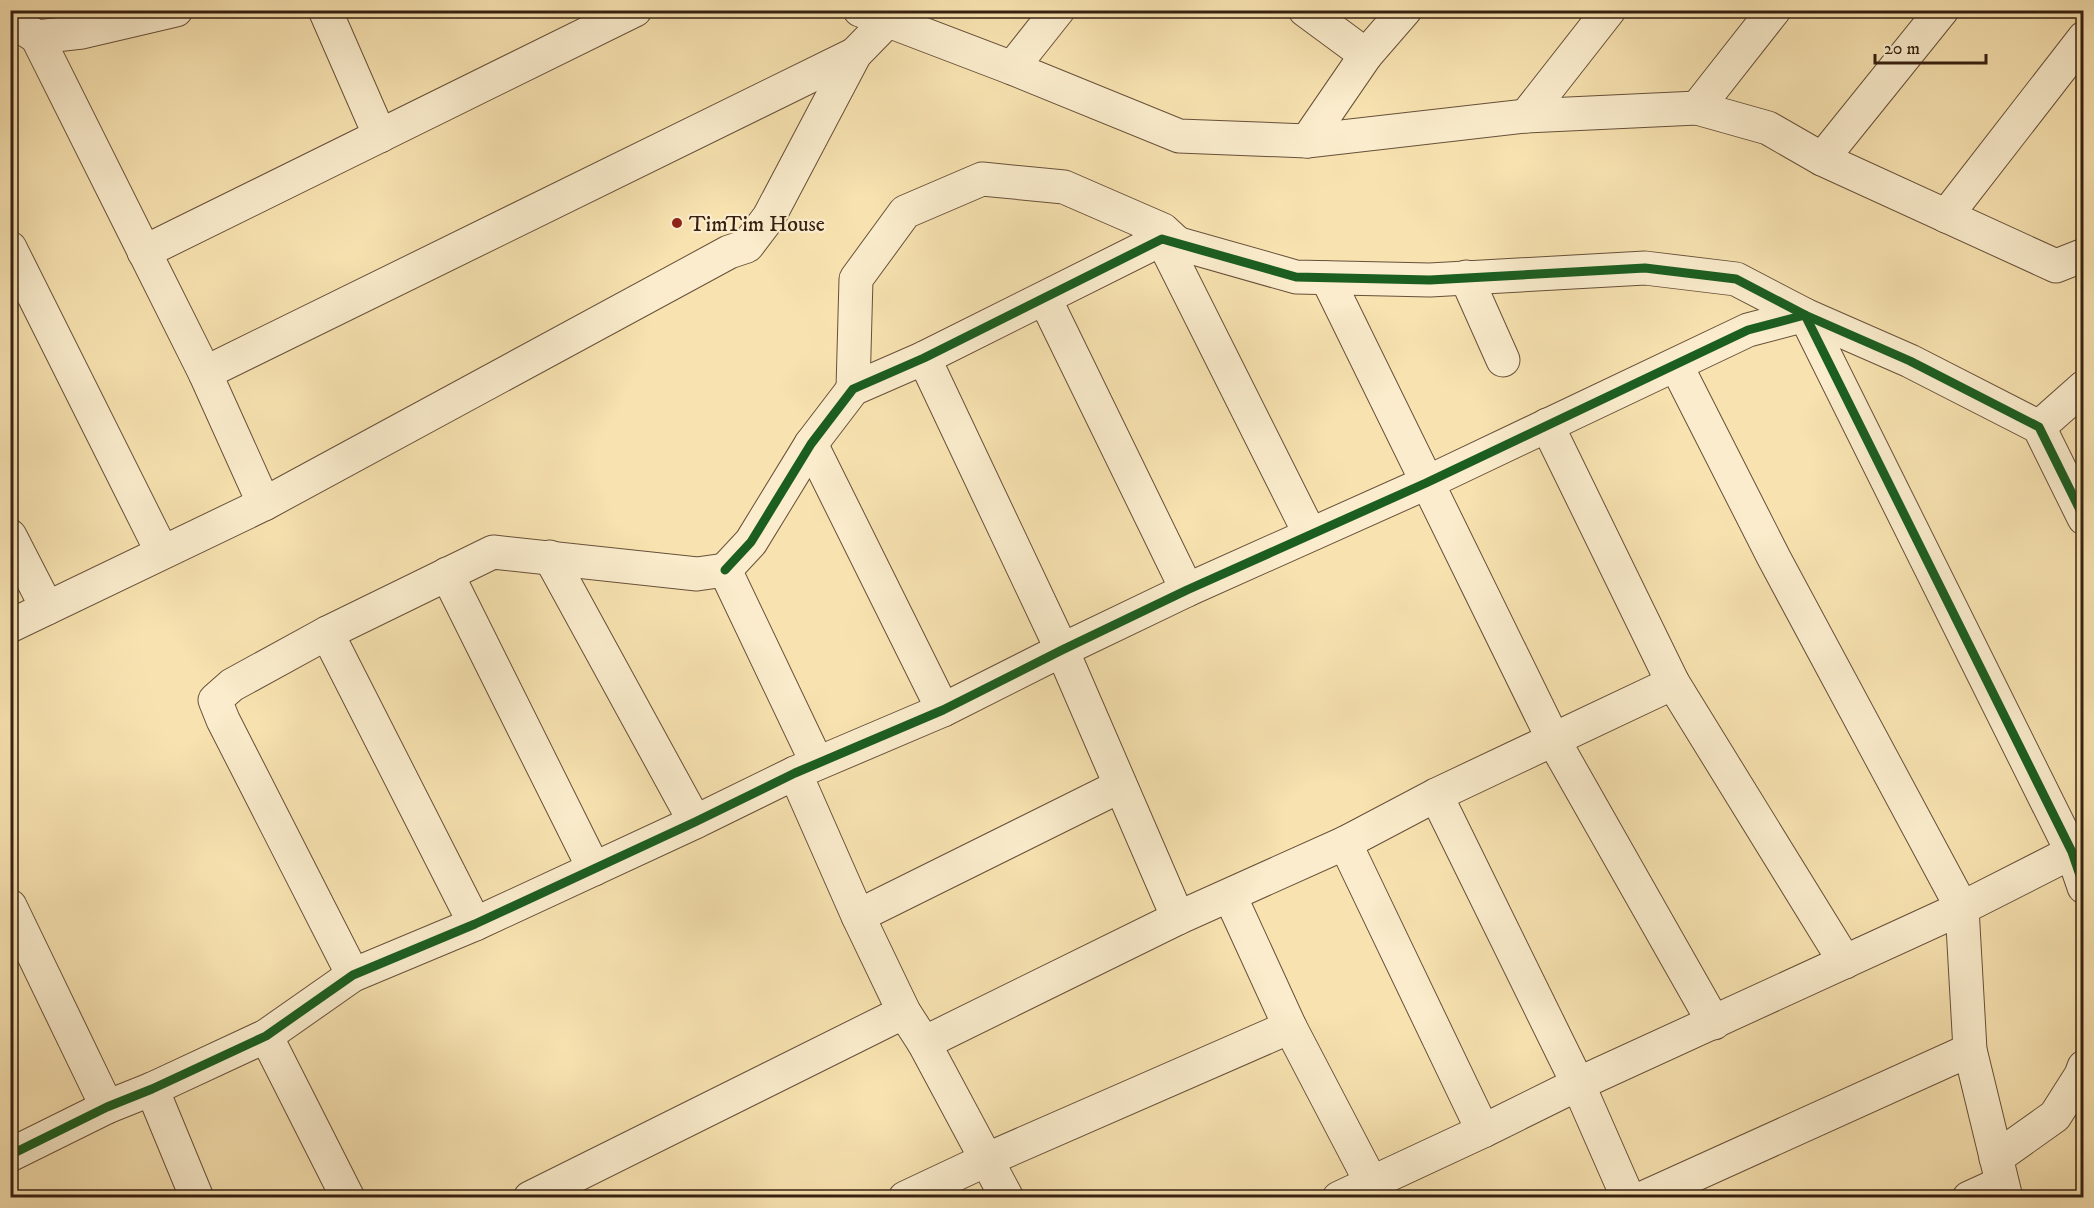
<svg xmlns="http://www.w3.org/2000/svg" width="2094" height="1208" font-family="'IM FELL DW Pica',serif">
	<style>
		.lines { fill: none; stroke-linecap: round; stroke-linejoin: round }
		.minor-casing { stroke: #675039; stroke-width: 35 }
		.minor { stroke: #faeccc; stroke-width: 33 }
		.cycleway-casing { stroke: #faeccc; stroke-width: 13 }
		.cycleway { stroke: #1b5e20; stroke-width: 9 }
		.poi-dot { fill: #8f2418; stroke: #faeccc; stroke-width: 2 }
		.labels { text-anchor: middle; stroke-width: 4.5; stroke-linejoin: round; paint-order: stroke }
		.poi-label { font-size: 22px; fill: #372011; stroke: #faeccc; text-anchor: start }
	</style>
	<rect width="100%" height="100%" fill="#f7e2b0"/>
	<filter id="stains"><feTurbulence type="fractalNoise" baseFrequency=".00333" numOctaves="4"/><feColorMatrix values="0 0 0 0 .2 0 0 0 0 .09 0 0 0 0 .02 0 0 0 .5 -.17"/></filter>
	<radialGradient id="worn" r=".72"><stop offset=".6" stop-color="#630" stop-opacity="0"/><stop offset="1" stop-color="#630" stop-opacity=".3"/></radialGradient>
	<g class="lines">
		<g class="minor-casing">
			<g id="minor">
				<polyline points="325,10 380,136"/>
				<polyline points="860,10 1012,68 1179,136 1307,141 1526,116 1697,108 1768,128 1822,159 2056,266 2084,255"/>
				<polyline points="1305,10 1366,55"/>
				<polyline points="10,20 37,37 82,32 176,10"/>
				<polyline points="37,37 205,373 264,504"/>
				<polyline points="1012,68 1058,10"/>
				<polyline points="1697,108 1774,10"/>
				<polyline points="1526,116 1609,10"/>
				<polyline points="1307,141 1366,55 1405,10"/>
				<polyline points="1822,159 1942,10"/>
				<polyline points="1946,216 2084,38"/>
				<polyline points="1162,239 1310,534"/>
				<polyline points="10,248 162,552"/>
				<polyline points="144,252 635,10"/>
				<polyline points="1466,277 1503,360"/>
				<polyline points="1327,278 1554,741 1714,1023"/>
				<polyline points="1045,299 1187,590"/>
				<polyline points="924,358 1062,650 1178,918"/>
				<polyline points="1676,365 1774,558 1962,908 1970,1050 2006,1198"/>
				<polyline points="205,373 855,54"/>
				<polyline points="853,389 856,279 905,212 982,179 1064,187 1163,230 1176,242"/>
				<polyline points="1547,425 1673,683 1845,962"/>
				<polyline points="2039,427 2084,387"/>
				<polyline points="811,444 943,710"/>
				<polyline points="10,536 47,608"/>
				<polyline points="550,557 695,822"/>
				<polyline points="725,570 751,542 811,444 853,389 924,358 1162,239 1296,277 1430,280 1645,268 1736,279 1805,315 2072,852 2084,887"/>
				<polyline points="447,574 594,869"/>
				<polyline points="10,626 264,504 729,252 747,246 769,217 855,54 898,10"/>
				<polyline points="327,633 475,924"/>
				<polyline points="795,773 858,916 904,1012 924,1043 1007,1198"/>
				<polyline points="1436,795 1578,1084 1628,1198"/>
				<polyline points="1345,843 1483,1131"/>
				<polyline points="1230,896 1290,1027 1371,1182"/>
				<polyline points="10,906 107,1107"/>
				<polyline points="858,916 1120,786"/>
				<polyline points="353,975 223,720 215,700 232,685 327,633 493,552 697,574 725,570 817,763"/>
				<polyline points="266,1036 348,1198"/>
				<polyline points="924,1043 1178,918 1345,843 1436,795 1673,683"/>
				<polyline points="152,1089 197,1198"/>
				<polyline points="10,1155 107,1107 152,1089 266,1036 353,975 475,924 695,822 795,773 943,710 1062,650 1187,590 1426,483 1748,330 1805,315 1910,361 2039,427 2084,518"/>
				<polyline points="1996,1158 2055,1116 2081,1075 2084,1067"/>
				<polyline points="530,1198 904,1012"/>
				<polyline points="905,1198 988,1159 1290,1027"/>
				<polyline points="1339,1198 1483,1131 1578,1084 1962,908 2084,846"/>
				<polyline points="1643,1198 1970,1050"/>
				<polyline points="1969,1198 2002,1183"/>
			</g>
		</g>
		<use href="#minor" class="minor"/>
		<g class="cycleway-casing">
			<g id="cycleway">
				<polyline points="725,570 751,542 811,444 853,389 924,358 1162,239 1296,277 1430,280 1645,268 1736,279 1805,315 2072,852 2084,887"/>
				<polyline points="10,1155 107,1107 152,1089 266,1036 353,975 475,924 695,822 795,773 943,710 1062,650 1187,590 1426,483 1748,330 1805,315 1910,361 2039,427 2084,518"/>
			</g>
		</g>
		<use href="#cycleway" class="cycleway"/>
	</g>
	<circle class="poi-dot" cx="677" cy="223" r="6"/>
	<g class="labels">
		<g class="poi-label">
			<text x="689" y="231">TimTim House</text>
		</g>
	</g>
	<rect width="2094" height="1208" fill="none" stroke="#f7e2b0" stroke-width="36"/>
	<rect x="12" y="12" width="2070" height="1184" fill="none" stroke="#372011" stroke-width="3"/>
	<rect x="18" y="18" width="2058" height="1172" fill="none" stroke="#372011" stroke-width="1.5"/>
	<path d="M1875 54v9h111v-9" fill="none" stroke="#372011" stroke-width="3"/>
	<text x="1884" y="54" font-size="18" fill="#372011" stroke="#faeccc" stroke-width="4.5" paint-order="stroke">20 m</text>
	<rect width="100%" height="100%" filter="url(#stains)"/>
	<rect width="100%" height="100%" fill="url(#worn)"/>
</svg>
